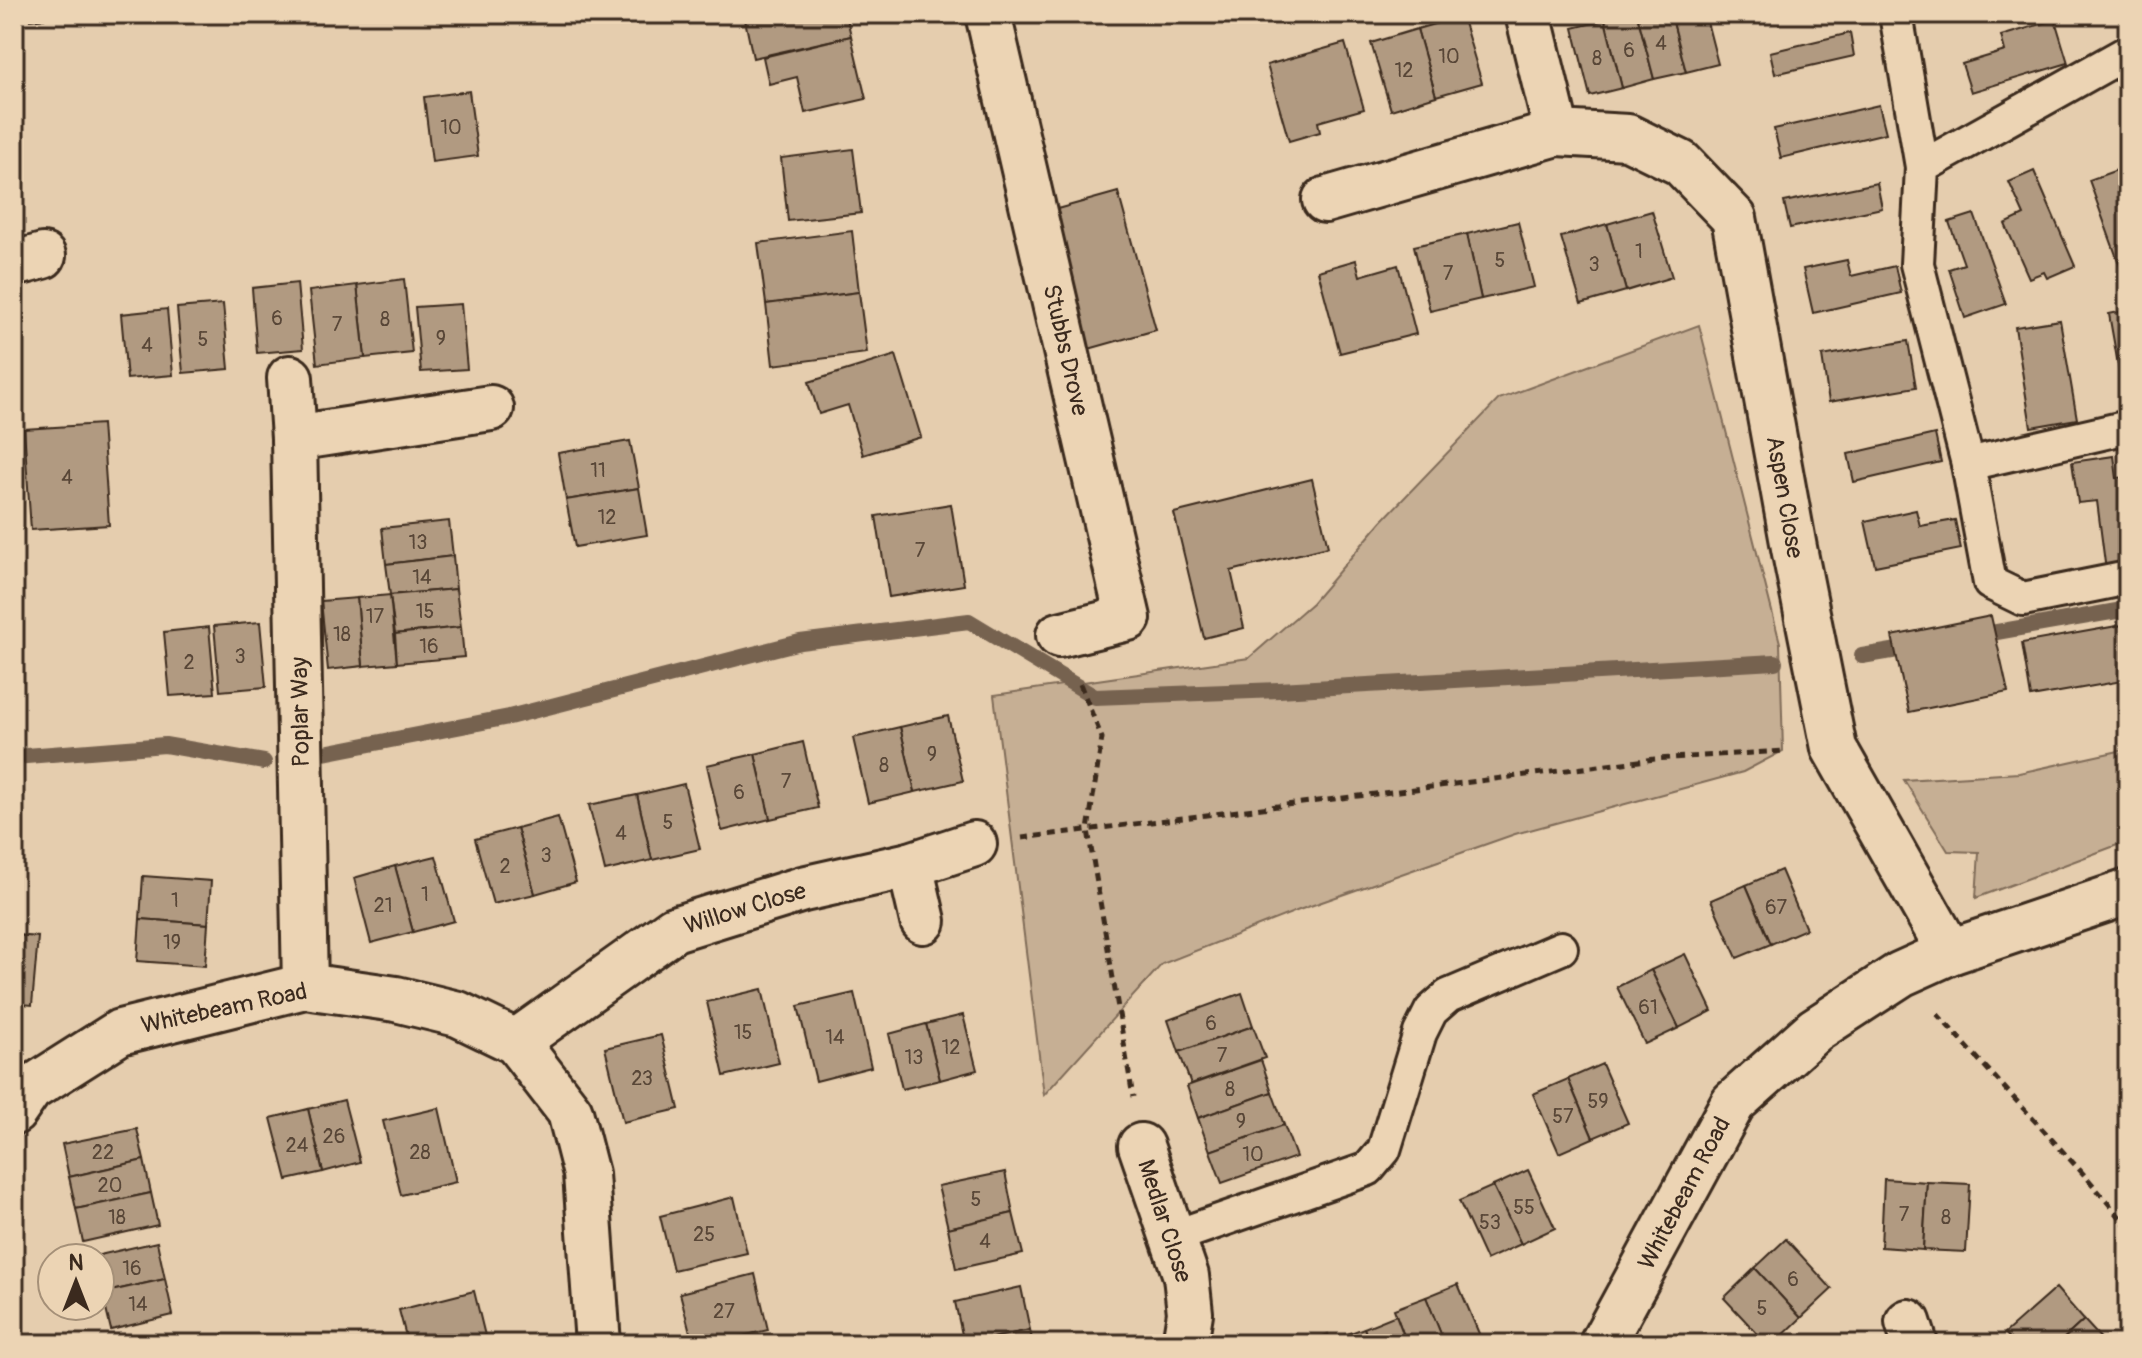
<svg xmlns="http://www.w3.org/2000/svg" width="2142" height="1358" font-family="Pangolin,sans-serif">
	<style>
		.green { fill: #c6af94; stroke: #806c59; stroke-width: 2 }
		.lines { fill: none; stroke-linecap: round; stroke-linejoin: round }
		.stream { stroke: #766250; stroke-width: 16 }
		.building { fill: #b19a81; stroke: #3b2a1e; stroke-width: 2 }
		.lane-casing { stroke: #3b2a1e; stroke-width: 38 }
		.street-casing { stroke: #3b2a1e; stroke-width: 50 }
		.path { stroke: #3b2a1e; stroke-width: 5; stroke-dasharray: 8 6; stroke-linecap: butt }
		.lane { stroke: #ecd4b4; stroke-width: 32 }
		.street { stroke: #ecd4b4; stroke-width: 44 }
		.labels { text-anchor: middle; stroke-width: 8; stroke-linejoin: round; paint-order: stroke }
		.number-label { font-size: 20px; fill: #584637 }
		.street-label { font-size: 24px; fill: #3b2a1e; stroke: #ecd4b4 }
	</style>
	<rect width="100%" height="100%" fill="#e5cdae"/>
	<filter id="ink" filterUnits="userSpaceOnUse"><feTurbulence type="fractalNoise" baseFrequency=".0125" numOctaves="2"/><feDisplacementMap in="SourceGraphic" scale="16" xChannelSelector="R" yChannelSelector="G"/><feConvolveMatrix kernelMatrix="1 2 1 2 8 2 1 2 1" color-interpolation-filters="sRGB"/></filter>
	<g filter="url(#ink)">
		<g class="green">
			<polygon points="1699,325 1780,643 1783,751 1743,772 1515,834 1299,910 1162,964 1044,1095 994,695 1249,658 1312,603 1382,521 1499,399"/>
			<polygon points="2128,749 2128,841 1976,898 1979,852 1948,851 1904,780 2019,773"/>
		</g>
		<g class="lines">
			<g class="stream">
				<polyline points="1974,636 2128,609"/>
				<polyline points="1862,656 1916,647"/>
				<polyline points="319,754 509,717 800,642 969,621 1095,697 1279,690 1775,662"/>
				<polyline points="14,757 165,745 264,762"/>
			</g>
		</g>
		<g class="building">
			<polygon points="29,14 77,14 30,20"/>
			<polygon points="771,14 846,14 851,36 753,58 745,20"/>
			<polygon points="1627,14 1637,14 1654,79 1622,88 1605,20"/>
			<polygon points="1637,14 1671,14 1686,72 1654,79"/>
			<polygon points="1671,14 1705,14 1718,64 1686,72"/>
			<polygon points="1462,16 1482,83 1436,96 1417,29"/>
			<polygon points="1605,20 1622,88 1590,96 1573,28"/>
			<polygon points="2055,20 2068,63 1971,92 1962,64 2005,51 2001,36"/>
			<polygon points="1417,29 1436,96 1391,110 1371,43"/>
			<polygon points="1850,33 1854,56 1775,74 1770,52"/>
			<polygon points="851,36 866,99 805,113 797,77 769,84 763,57"/>
			<polygon points="1345,43 1364,109 1318,122 1320,132 1289,141 1267,65"/>
			<polygon points="469,91 478,156 432,162 424,97"/>
			<polygon points="1879,105 1886,133 1781,158 1774,129"/>
			<polygon points="853,149 861,213 788,221 781,158"/>
			<polygon points="2128,166 2128,266 2121,269 2089,180"/>
			<polygon points="2034,171 2075,266 2047,278 2044,272 2029,278 2005,224 2024,215 2009,182"/>
			<polygon points="1877,183 1882,208 1790,228 1784,202"/>
			<polygon points="1118,192 1156,330 1078,352 1050,211"/>
			<polygon points="1652,211 1672,277 1626,291 1607,224"/>
			<polygon points="1974,214 2006,304 1965,318 1949,269 1964,264 1949,222"/>
			<polygon points="1518,222 1534,287 1481,299 1467,234"/>
			<polygon points="1607,224 1626,291 1581,304 1561,237"/>
			<polygon points="852,231 859,292 766,304 758,243"/>
			<polygon points="1467,234 1481,299 1430,311 1414,246"/>
			<polygon points="1356,260 1360,276 1398,265 1416,334 1340,353 1318,271"/>
			<polygon points="1847,260 1851,276 1895,266 1901,293 1813,313 1803,269"/>
			<polygon points="404,279 412,353 365,358 357,285"/>
			<polygon points="297,283 303,349 257,353 252,288"/>
			<polygon points="357,285 365,358 317,364 309,291"/>
			<polygon points="859,292 867,353 773,365 766,304"/>
			<polygon points="223,304 229,369 183,373 177,308"/>
			<polygon points="461,304 467,369 421,372 415,307"/>
			<polygon points="167,309 173,375 127,379 121,314"/>
			<polygon points="2128,310 2128,404 2125,404 2109,314"/>
			<polygon points="2060,320 2077,419 2031,427 2015,327"/>
			<polygon points="1908,341 1916,387 1829,402 1822,356"/>
			<polygon points="896,355 921,437 863,455 848,405 819,414 809,382"/>
			<polygon points="102,424 109,525 31,530 24,429"/>
			<polygon points="1935,434 1941,462 1854,482 1848,454"/>
			<polygon points="630,441 639,488 566,500 558,453"/>
			<polygon points="2114,456 2117,478 2128,477 2128,569 2106,571 2097,501 2078,503 2072,462"/>
			<polygon points="1312,479 1328,547 1231,571 1244,628 1204,638 1174,513"/>
			<polygon points="639,488 647,535 575,547 566,500"/>
			<polygon points="951,504 964,585 889,597 876,516"/>
			<polygon points="1916,510 1920,526 1955,520 1961,549 1875,566 1865,521"/>
			<polygon points="449,521 453,556 386,564 382,528"/>
			<polygon points="453,556 456,589 390,595 386,564"/>
			<polygon points="456,589 461,627 395,634 390,595"/>
			<polygon points="390,595 397,663 363,666 357,598"/>
			<polygon points="357,598 363,666 328,670 321,601"/>
			<polygon points="1991,616 2008,692 1909,712 1892,636"/>
			<polygon points="260,622 266,687 220,691 214,626"/>
			<polygon points="2128,624 2128,680 2031,697 2022,643"/>
			<polygon points="209,627 215,693 170,696 164,632"/>
			<polygon points="461,627 464,657 397,663 395,634"/>
			<polygon points="948,716 963,781 915,792 900,727"/>
			<polygon points="900,727 915,792 868,803 853,738"/>
			<polygon points="803,742 818,808 770,819 755,754"/>
			<polygon points="755,754 770,819 722,831 707,765"/>
			<polygon points="684,784 700,849 652,860 637,795"/>
			<polygon points="637,795 652,860 605,871 589,805"/>
			<polygon points="558,817 576,882 535,894 517,828"/>
			<polygon points="517,828 535,894 493,904 475,839"/>
			<polygon points="436,856 454,921 413,932 395,866"/>
			<polygon points="395,866 413,932 371,943 354,878"/>
			<polygon points="1781,870 1806,929 1771,944 1746,885"/>
			<polygon points="143,876 211,881 208,924 140,919"/>
			<polygon points="1746,885 1771,944 1737,958 1711,900"/>
			<polygon points="140,919 208,924 205,966 137,961"/>
			<polygon points="14,935 38,937 32,1005 14,1003"/>
			<polygon points="1685,954 1712,1011 1679,1028 1651,970"/>
			<polygon points="1651,970 1679,1028 1645,1044 1617,987"/>
			<polygon points="762,989 779,1063 724,1076 707,1002"/>
			<polygon points="854,993 871,1067 816,1081 798,1006"/>
			<polygon points="1242,993 1253,1026 1179,1052 1168,1020"/>
			<polygon points="963,1015 977,1070 940,1080 926,1024"/>
			<polygon points="926,1024 940,1080 902,1089 889,1034"/>
			<polygon points="1253,1026 1265,1058 1191,1084 1179,1052"/>
			<polygon points="661,1035 679,1109 623,1122 605,1048"/>
			<polygon points="1261,1060 1272,1092 1198,1118 1187,1086"/>
			<polygon points="1602,1064 1628,1123 1593,1138 1568,1079"/>
			<polygon points="1568,1079 1593,1138 1559,1153 1533,1094"/>
			<polygon points="1272,1092 1284,1125 1210,1151 1198,1118"/>
			<polygon points="344,1100 360,1162 323,1172 308,1109"/>
			<polygon points="439,1108 456,1182 401,1195 383,1121"/>
			<polygon points="308,1109 323,1172 287,1180 271,1118"/>
			<polygon points="1284,1125 1296,1157 1222,1183 1210,1151"/>
			<polygon points="137,1129 144,1160 69,1177 62,1144"/>
			<polygon points="144,1160 151,1193 76,1209 69,1177"/>
			<polygon points="1528,1170 1555,1228 1521,1244 1493,1186"/>
			<polygon points="1005,1172 1013,1213 948,1228 938,1186"/>
			<polygon points="1884,1179 1927,1182 1923,1250 1881,1247"/>
			<polygon points="1927,1182 1970,1184 1966,1252 1923,1250"/>
			<polygon points="1493,1186 1521,1244 1486,1260 1459,1201"/>
			<polygon points="151,1193 158,1225 83,1242 76,1209"/>
			<polygon points="734,1197 747,1253 673,1270 660,1216"/>
			<polygon points="1013,1213 1023,1254 956,1269 948,1228"/>
			<polygon points="1786,1239 1832,1289 1801,1318 1755,1268"/>
			<polygon points="157,1242 165,1279 102,1293 100,1258 95,1256"/>
			<polygon points="1755,1268 1801,1318 1774,1344 1767,1344 1724,1298"/>
			<polygon points="755,1274 768,1330 708,1344 693,1344 680,1293"/>
			<polygon points="165,1279 173,1315 111,1330 102,1293"/>
			<polygon points="1458,1284 1480,1336 1459,1344 1445,1344 1426,1297"/>
			<polygon points="1021,1287 1030,1330 964,1344 955,1302"/>
			<polygon points="2056,1288 2084,1320 2058,1344 2015,1344 2005,1333"/>
			<polygon points="474,1291 487,1344 408,1344 399,1310"/>
			<polygon points="1426,1297 1445,1344 1407,1344 1394,1309"/>
			<polygon points="1396,1315 1407,1344 1370,1344 1364,1328"/>
			<polygon points="2084,1320 2106,1344 2058,1344"/>
			<polygon points="1364,1328 1370,1344 1333,1344 1331,1340"/>
			<polygon points="1030,1330 1033,1344 964,1344"/>
			<polygon points="1328,1334 1333,1344 1303,1344"/>
		</g>
		<g class="lines">
			<g class="lane-casing">
				<g id="lane">
					<polyline points="1896,14 1922,167"/>
					<polyline points="2128,52 1922,167 1917,264 1968,464 2128,427"/>
					<polyline points="1968,464 1990,583 2023,599 2128,578"/>
					<polyline points="1173,1237 1368,1169 1384,1150 1420,1033 1431,1011 1448,996 1561,948"/>
				</g>
			</g>
			<g class="street-casing">
				<g id="street">
					<polyline points="988,14 1128,618 1059,635"/>
					<polyline points="1528,14 1557,133"/>
					<polyline points="1325,200 1557,133 1628,137 1681,163 1734,218 1794,548 1834,748 1950,952"/>
					<polyline points="14,264 43,256"/>
					<polyline points="290,378 294,438 305,986"/>
					<polyline points="294,438 491,408"/>
					<polyline points="910,865 923,921"/>
					<polyline points="516,1042 674,929 803,889 910,865 974,844"/>
					<polyline points="14,1112 30,1089 120,1032 305,986 396,999 458,1014 516,1042 570,1112 586,1174 598,1344"/>
					<polyline points="1141,1146 1186,1276 1190,1313 1185,1344"/>
					<polyline points="1908,1322 1915,1344"/>
					<polyline points="1602,1344 1733,1103 1815,1030 1901,974 1950,952 2128,892"/>
				</g>
			</g>
			<g class="path">
				<polyline points="1080,684 1102,738 1088,830 1133,1097"/>
				<polyline points="1022,838 1655,759 1783,751"/>
				<polyline points="1937,1014 2088,1179 2128,1227"/>
			</g>
			<use href="#lane" class="lane"/>
			<use href="#street" class="street"/>
		</g>
	</g>
	<g class="labels">
		<g class="number-label">
			<text x="1661" y="50">4</text>
			<text x="1629" y="57">6</text>
			<text x="1449" y="63">10</text>
			<text x="1597" y="65">8</text>
			<text x="1404" y="77">12</text>
			<text x="451" y="134">10</text>
			<text x="1639" y="258">1</text>
			<text x="1500" y="267">5</text>
			<text x="1594" y="271">3</text>
			<text x="1448" y="280">7</text>
			<text x="277" y="325">6</text>
			<text x="385" y="326">8</text>
			<text x="337" y="331">7</text>
			<text x="441" y="345">9</text>
			<text x="203" y="346">5</text>
			<text x="147" y="352">4</text>
			<text x="598" y="477">11</text>
			<text x="67" y="484">4</text>
			<text x="607" y="524">12</text>
			<text x="418" y="549">13</text>
			<text x="920" y="557">7</text>
			<text x="422" y="584">14</text>
			<text x="425" y="618">15</text>
			<text x="375" y="623">17</text>
			<text x="342" y="641">18</text>
			<text x="429" y="653">16</text>
			<text x="240" y="663">3</text>
			<text x="189" y="669">2</text>
			<text x="932" y="761">9</text>
			<text x="884" y="772">8</text>
			<text x="786" y="788">7</text>
			<text x="739" y="799">6</text>
			<text x="668" y="829">5</text>
			<text x="621" y="840">4</text>
			<text x="546" y="862">3</text>
			<text x="505" y="873">2</text>
			<text x="425" y="901">1</text>
			<text x="175" y="907">1</text>
			<text x="383" y="912">21</text>
			<text x="1776" y="914">67</text>
			<text x="172" y="949">19</text>
			<text x="1648" y="1014">61</text>
			<text x="1211" y="1030">6</text>
			<text x="743" y="1039">15</text>
			<text x="835" y="1044">14</text>
			<text x="951" y="1054">12</text>
			<text x="1222" y="1062">7</text>
			<text x="914" y="1064">13</text>
			<text x="642" y="1085">23</text>
			<text x="1230" y="1096">8</text>
			<text x="1598" y="1108">59</text>
			<text x="1563" y="1123">57</text>
			<text x="1241" y="1128">9</text>
			<text x="334" y="1143">26</text>
			<text x="297" y="1152">24</text>
			<text x="103" y="1159">22</text>
			<text x="420" y="1159">28</text>
			<text x="1253" y="1161">10</text>
			<text x="110" y="1192">20</text>
			<text x="976" y="1206">5</text>
			<text x="1524" y="1214">55</text>
			<text x="1904" y="1221">7</text>
			<text x="117" y="1224">18</text>
			<text x="1946" y="1224">8</text>
			<text x="1490" y="1229">53</text>
			<text x="704" y="1241">25</text>
			<text x="985" y="1248">4</text>
			<text x="132" y="1275">16</text>
			<text x="1793" y="1286">6</text>
			<text x="138" y="1311">14</text>
			<text x="1762" y="1315">5</text>
			<text x="724" y="1318">27</text>
		</g>
		<g class="street-label">
			<text transform="translate(1066 350) rotate(77)" y="8">Stubbs Drove</text>
			<text transform="translate(1785 497) rotate(80)" y="8">Aspen Close</text>
			<text transform="translate(300 712) rotate(-91)" y="8">Poplar Way</text>
			<text transform="translate(745 908) rotate(-17)" y="8">Willow Close</text>
			<text transform="translate(224 1008) rotate(-12)" y="8">Whitebeam Road</text>
			<text transform="translate(1684 1193) rotate(-62)" y="8">Whitebeam Road</text>
			<text transform="translate(1165 1221) rotate(72)" y="8">Medlar Close</text>
		</g>
	</g>
	<rect width="2142" height="1358" fill="none" stroke="#ecd4b4" stroke-width="48"/>
	<rect x="24" y="24" width="2094" height="1310" fill="none" stroke="#3b2a1e" stroke-width="3" filter="url(#ink)"/>
	<g transform="translate(76 1282)"><circle r="38" fill="#ecd4b4" stroke="#a59078" stroke-width="2"/>
	<path d="M0-6L14 30L0 20L-14 30Z" fill="#3b2a1e"/>
	<text y="-12" font-size="22" font-weight="bold" text-anchor="middle" fill="#3b2a1e">N</text>
	</g>
</svg>
